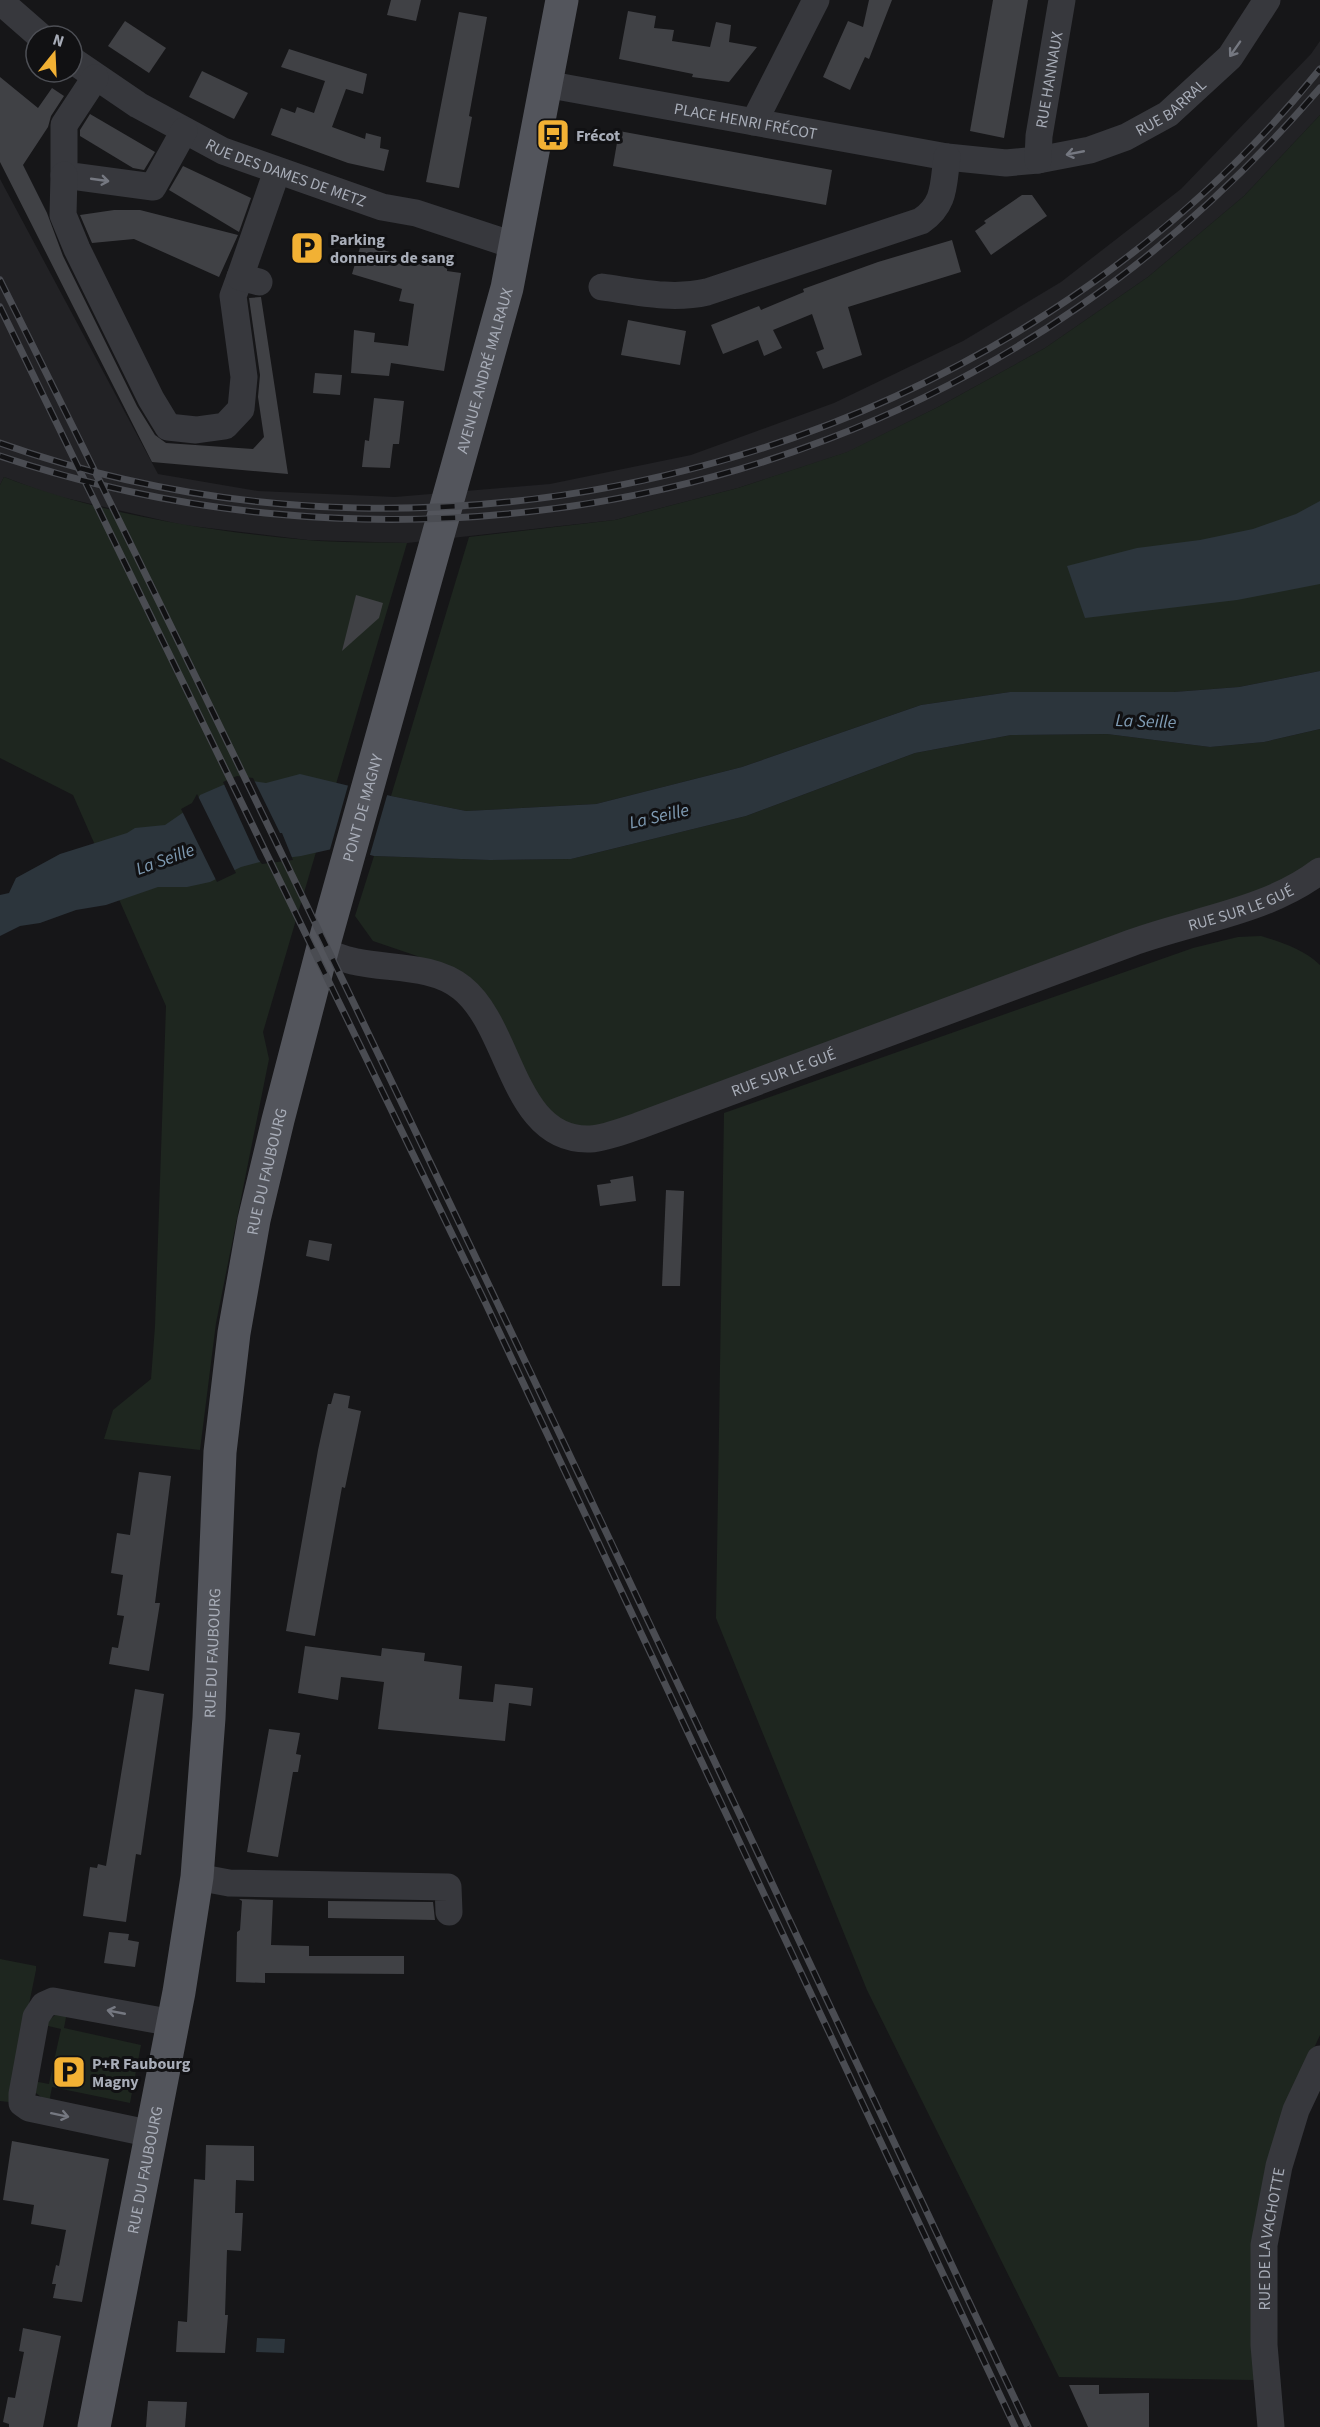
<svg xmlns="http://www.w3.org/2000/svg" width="1320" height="2427" font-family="'Source Sans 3',sans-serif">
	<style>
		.built { fill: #222225 }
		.green { fill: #1e261f }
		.water { fill: #2c353c }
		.pier { fill: #161618 }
		.building { fill: #404145 }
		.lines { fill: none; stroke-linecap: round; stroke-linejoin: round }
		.minor { stroke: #37383d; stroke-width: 27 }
		.major { stroke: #53555c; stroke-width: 33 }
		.rail-casing { stroke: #4a4c52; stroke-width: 7 }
		.rail { stroke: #111113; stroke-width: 4.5; stroke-dasharray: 14; stroke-linecap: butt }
		.oneway { stroke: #757881 }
		.labels { text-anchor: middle; stroke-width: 6; stroke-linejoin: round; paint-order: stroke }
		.street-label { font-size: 16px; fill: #a8adb8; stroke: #111113 }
		.poi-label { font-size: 16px; font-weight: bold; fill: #a8adb8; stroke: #111113; text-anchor: start }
		.water-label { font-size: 18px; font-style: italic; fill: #7f9bb3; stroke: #111113 }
	</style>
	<rect width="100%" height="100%" fill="#161618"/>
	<polygon class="built" points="1320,41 1320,115 1244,196 1148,277 1045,348 940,406 848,452 738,488 615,520 407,543 308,540 183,525 52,495 4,477 0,485 0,179 158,474 258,491 395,497 550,484 691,455 834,403 963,341 1061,282 1181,189 1311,54"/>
	<g class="green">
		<polygon points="1320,115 1320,671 1239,687 1174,692 1010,692 921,705 742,767 596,804 466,811 391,796 469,537 615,520 738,488 847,452 940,406 1045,348 1148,277 1244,196"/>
		<path d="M 4,477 C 100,514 205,531 307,540 C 340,543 374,542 407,543 L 263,1032 L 269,1059 L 216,1323 L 200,1450 L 104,1439 L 113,1410 L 151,1379 L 155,1326 L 166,1006 L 73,795 L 0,758 L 0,485 Z"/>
		<polygon points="1320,729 1320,857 1314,863 1271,890 598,1128 569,1126 541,1107 492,1002 475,985 417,956 373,941 355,916 374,856 490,860 571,859 746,816 915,753 1011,735 1107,734 1210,747 1264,742"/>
		<path d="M 1261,936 C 1283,943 1303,949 1320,965 L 1320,2035 L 1278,2127 L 1255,2380 L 1059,2377 L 867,1990 L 716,1618 L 724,1113 L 1193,948 L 1238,937 Z"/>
		<polygon points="0,1959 36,1966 36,1970 9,2102 0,2101"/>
		<polygon points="67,2012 64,2028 141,2045 130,2103 52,2087 49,2103 36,2093 33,2081 49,2084 61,2029 44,2025 55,2015"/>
	</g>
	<g class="water">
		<polygon points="1320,501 1320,584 1237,600 1085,618 1067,566 1137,548 1200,540 1253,529 1296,514"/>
		<polygon points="1320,671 1320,729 1264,742 1210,747 1107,734 1011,735 915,753 746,816 571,859 490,860 374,856 341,847 301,856 264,861 241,867 210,882 187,887 158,887 106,905 76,910 40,923 20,926 0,936 0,895 9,893 16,878 60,854 127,833 135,828 165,825 194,805 200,795 237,779 266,783 300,774 391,796 466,811 596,804 742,767 921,705 1010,692 1174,692 1239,687"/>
		<polygon points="257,2338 285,2339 284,2353 256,2352"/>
	</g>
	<g class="pier">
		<polygon points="237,776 253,778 280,833 282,833 293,860 262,864 258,859 223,782"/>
		<polygon points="349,782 388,792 369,858 341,850 329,853"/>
		<polygon points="197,794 236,873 217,882 181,809 192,803"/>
	</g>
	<g class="building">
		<polygon points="391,0 421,0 416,21 387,15"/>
		<polygon points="869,0 892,0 869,59 865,57 850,90 823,77 848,21 863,27"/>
		<polygon points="993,0 1028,0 1004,138 970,131"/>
		<polygon points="628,11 656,16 654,28 674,30 672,41 710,47 716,22 731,25 729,42 757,47 729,82 692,77 693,74 619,59"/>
		<polygon points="459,12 487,17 469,116 472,117 459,188 426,182"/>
		<polygon points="125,21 166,48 149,73 108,46"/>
		<polygon points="289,49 367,74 363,94 346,89 332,127 365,139 366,133 381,137 380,148 389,150 384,171 348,163 271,135 281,108 295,113 297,107 314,113 325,81 281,67"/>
		<polygon points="202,71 248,93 234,119 189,97"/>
		<polygon points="0,77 38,108 52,88 64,96 51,116 48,127 23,165 47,213 63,256 137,406 155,435 166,443 253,449 264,437 258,397 260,375 249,298 261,297 288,474 152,462 0,162"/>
		<polygon points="90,114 155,152 144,170 133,168 80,136 80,130"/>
		<polygon points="619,131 832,170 826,205 613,166"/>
		<polygon points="183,166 251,198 239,232 169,190"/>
		<polygon points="1022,195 1032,195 1047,216 991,255 975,231 986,223 984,221"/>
		<polygon points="114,210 140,210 238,235 219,277 134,239 92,243 80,215"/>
		<polygon points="952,240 961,272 848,307 862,355 823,369 816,352 824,349 812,314 773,330 782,348 764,356 758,340 723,354 711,325 759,306 761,310 804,292 803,289 878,262"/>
		<polygon points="361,244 426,262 427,259 448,262 447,271 461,273 444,371 391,363 389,376 351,373 354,330 375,333 374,342 408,346 414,304 399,301 402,289 352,274"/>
		<polygon points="628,320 686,331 680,365 621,355"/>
		<polygon points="315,373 342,375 340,395 313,393"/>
		<polygon points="374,398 404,401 399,444 393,444 390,468 362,467 365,440 369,441"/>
		<polygon points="356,595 383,603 379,618 342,651"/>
		<polygon points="633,1176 636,1201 600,1206 597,1185 611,1183 610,1180"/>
		<polygon points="666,1190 684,1191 680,1286 662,1286"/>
		<polygon points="309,1240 332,1244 329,1261 306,1256"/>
		<polygon points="334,1393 350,1396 348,1408 361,1411 345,1488 342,1487 315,1636 286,1631 318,1450 328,1404 331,1404"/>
		<polygon points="139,1472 171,1476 155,1603 160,1603 149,1671 109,1664 112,1647 118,1648 124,1616 117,1615 123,1575 111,1573 117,1533 130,1535"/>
		<polygon points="305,1646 381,1656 382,1648 425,1653 424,1661 462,1666 459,1699 493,1702 495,1684 533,1688 531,1706 509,1703 505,1741 378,1729 384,1682 341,1677 338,1700 298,1693"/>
		<polygon points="135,1689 164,1694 141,1855 136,1854 126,1922 83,1916 90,1867 97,1868 98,1864 106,1866"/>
		<polygon points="269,1729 300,1733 296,1754 301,1755 298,1772 293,1772 278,1857 247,1852"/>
		<polygon points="239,1899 273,1900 271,1945 309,1946 309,1956 404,1956 404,1974 265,1973 265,1983 236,1982 237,1932 240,1930 242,1901"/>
		<polygon points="328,1901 433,1902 435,1920 328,1918"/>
		<polygon points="109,1932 129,1934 128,1940 139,1942 135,1967 104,1963"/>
		<polygon points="12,2141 109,2159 82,2302 53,2298 56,2284 52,2284 56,2265 59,2266 66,2230 31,2224 34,2205 3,2200"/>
		<polygon points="206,2145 254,2146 254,2181 236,2180 235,2213 243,2213 241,2251 227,2250 225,2315 228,2315 225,2353 176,2352 178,2321 187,2322 194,2179 205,2180"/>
		<polygon points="23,2328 61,2336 43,2427 9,2427 9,2424 3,2422 8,2397 15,2398 24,2352 19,2351"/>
		<polygon points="1069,2385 1099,2385 1099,2394 1149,2393 1149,2427 1088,2427"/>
		<polygon points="148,2401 187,2402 185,2427 146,2427"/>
	</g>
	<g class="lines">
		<g class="minor">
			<polyline points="0,1 40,36"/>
			<path id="s1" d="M 72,60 L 138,105 L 223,151 L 382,207 L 416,213 L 516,246"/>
			<polyline points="95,78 64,125 64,175 153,187 184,131"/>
			<path id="s2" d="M 545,84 L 947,157 L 1006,163 L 1038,160 L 1090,150 L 1126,137 L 1168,114 L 1230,57 L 1267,0"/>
			<polyline points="754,122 816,0"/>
			<path id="s3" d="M 1038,160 L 1039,136 L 1062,0"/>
			<polyline points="64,175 63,215 77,249 151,399 168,427 196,430 225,426 241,409 244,377 233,296 240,277"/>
			<polyline points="259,282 240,277 277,171"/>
			<path d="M 602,287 C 638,292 672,300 707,292 L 921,221 C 946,204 943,184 947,157"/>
			<path id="s4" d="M 322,951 C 334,955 345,960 357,962 C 390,969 434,965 462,988 C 512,1028 512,1142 590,1139 C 606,1138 623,1131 638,1126 C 802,1065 966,1003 1131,943 C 1193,920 1266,912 1320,871"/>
			<polyline points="197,1877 229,1883 448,1887 449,1912"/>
			<polyline points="152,2134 29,2108 22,2103 22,2094 36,2017 44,2005 53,2001 173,2023"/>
			<path id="s5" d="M 1271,2427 L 1264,2345 L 1264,2245 L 1279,2166 L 1296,2110 L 1320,2059"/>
		</g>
		<path class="major" id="s6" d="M 94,2427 L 179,1992 L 197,1877 L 209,1718 L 220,1452 L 234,1333 L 254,1220 L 278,1120 L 322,951 L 507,288 L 562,0"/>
		<g class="rail-casing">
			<g id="rail">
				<path d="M 0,280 C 354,990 690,1709 1028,2427"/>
				<polyline points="0,307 486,1304 1015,2427"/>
				<path d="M 0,443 C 464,608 1012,452 1320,69"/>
				<path d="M 0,456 C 360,576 763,525 1077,308 C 1168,246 1248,171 1320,88"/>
			</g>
		</g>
		<use href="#rail" class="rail"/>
	</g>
	<defs><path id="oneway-shaft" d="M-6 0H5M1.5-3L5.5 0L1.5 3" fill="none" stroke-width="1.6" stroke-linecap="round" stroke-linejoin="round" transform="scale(1.5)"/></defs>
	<g class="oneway">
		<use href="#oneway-shaft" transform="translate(1235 49) rotate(125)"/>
		<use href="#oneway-shaft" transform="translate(1075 153) rotate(169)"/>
		<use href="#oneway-shaft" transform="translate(100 180) rotate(8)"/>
		<use href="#oneway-shaft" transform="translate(116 2012) rotate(-169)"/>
		<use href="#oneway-shaft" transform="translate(60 2115) rotate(12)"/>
	</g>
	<defs>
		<g id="bus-square" transform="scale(1.725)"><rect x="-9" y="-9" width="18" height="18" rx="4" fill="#f2b134" stroke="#111113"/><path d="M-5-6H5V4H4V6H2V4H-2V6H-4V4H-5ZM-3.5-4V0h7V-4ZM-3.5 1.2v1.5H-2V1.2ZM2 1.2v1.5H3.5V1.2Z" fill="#111"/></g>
		<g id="parking-square" transform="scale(1.725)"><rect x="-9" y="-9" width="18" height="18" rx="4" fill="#f2b134" stroke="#111113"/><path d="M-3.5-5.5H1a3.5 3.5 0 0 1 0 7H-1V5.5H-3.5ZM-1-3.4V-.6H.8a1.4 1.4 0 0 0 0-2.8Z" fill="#111"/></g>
	</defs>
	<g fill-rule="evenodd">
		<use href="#bus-square" x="553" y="135"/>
		<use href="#parking-square" x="307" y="248"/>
		<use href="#parking-square" x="69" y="2072"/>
	</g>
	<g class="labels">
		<g class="street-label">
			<text dy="6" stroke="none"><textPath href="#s3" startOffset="81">RUE HANNAUX</textPath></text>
			<text dy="6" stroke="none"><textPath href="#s2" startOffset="645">RUE BARRAL</textPath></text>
			<text dy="6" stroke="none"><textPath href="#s2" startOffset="204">PLACE HENRI FRÉCOT</textPath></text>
			<text dy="6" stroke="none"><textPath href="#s1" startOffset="243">RUE DES DAMES DE METZ</textPath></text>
			<text dy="6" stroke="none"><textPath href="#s6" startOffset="2100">AVENUE ANDRÉ MALRAUX</textPath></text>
			<text dy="6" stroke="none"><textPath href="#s6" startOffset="1646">PONT DE MAGNY</textPath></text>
			<text dy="6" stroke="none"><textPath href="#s4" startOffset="1046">RUE SUR LE GUÉ</textPath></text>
			<text dy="6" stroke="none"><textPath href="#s4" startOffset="560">RUE SUR LE GUÉ</textPath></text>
			<text dy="6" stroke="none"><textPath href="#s6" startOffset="1270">RUE DU FAUBOURG</textPath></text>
			<text dy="6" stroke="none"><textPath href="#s6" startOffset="784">RUE DU FAUBOURG</textPath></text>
			<text dy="6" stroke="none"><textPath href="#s6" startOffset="262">RUE DU FAUBOURG</textPath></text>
			<text dy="6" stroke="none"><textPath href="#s5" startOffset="189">RUE DE LA VACHOTTE</textPath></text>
		</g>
		<g class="poi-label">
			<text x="576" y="141">Frécot</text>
			<text x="330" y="245">Parking<tspan x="330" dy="18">donneurs de sang</tspan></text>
			<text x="92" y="2069">P+R Faubourg<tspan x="92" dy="18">Magny</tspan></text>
		</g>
		<g class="water-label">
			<text transform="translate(1146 721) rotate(2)" y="6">La Seille</text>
			<text transform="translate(659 816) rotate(-13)" y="6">La Seille</text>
			<text transform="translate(165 859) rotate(-20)" y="6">La Seille</text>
		</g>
	</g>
	<g transform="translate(54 54) rotate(18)"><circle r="28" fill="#111113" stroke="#4d4f55" stroke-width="1.5"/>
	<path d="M0-4.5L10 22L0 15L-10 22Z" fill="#f2b134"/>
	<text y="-9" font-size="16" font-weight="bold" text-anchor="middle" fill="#a8adb8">N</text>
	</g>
</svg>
